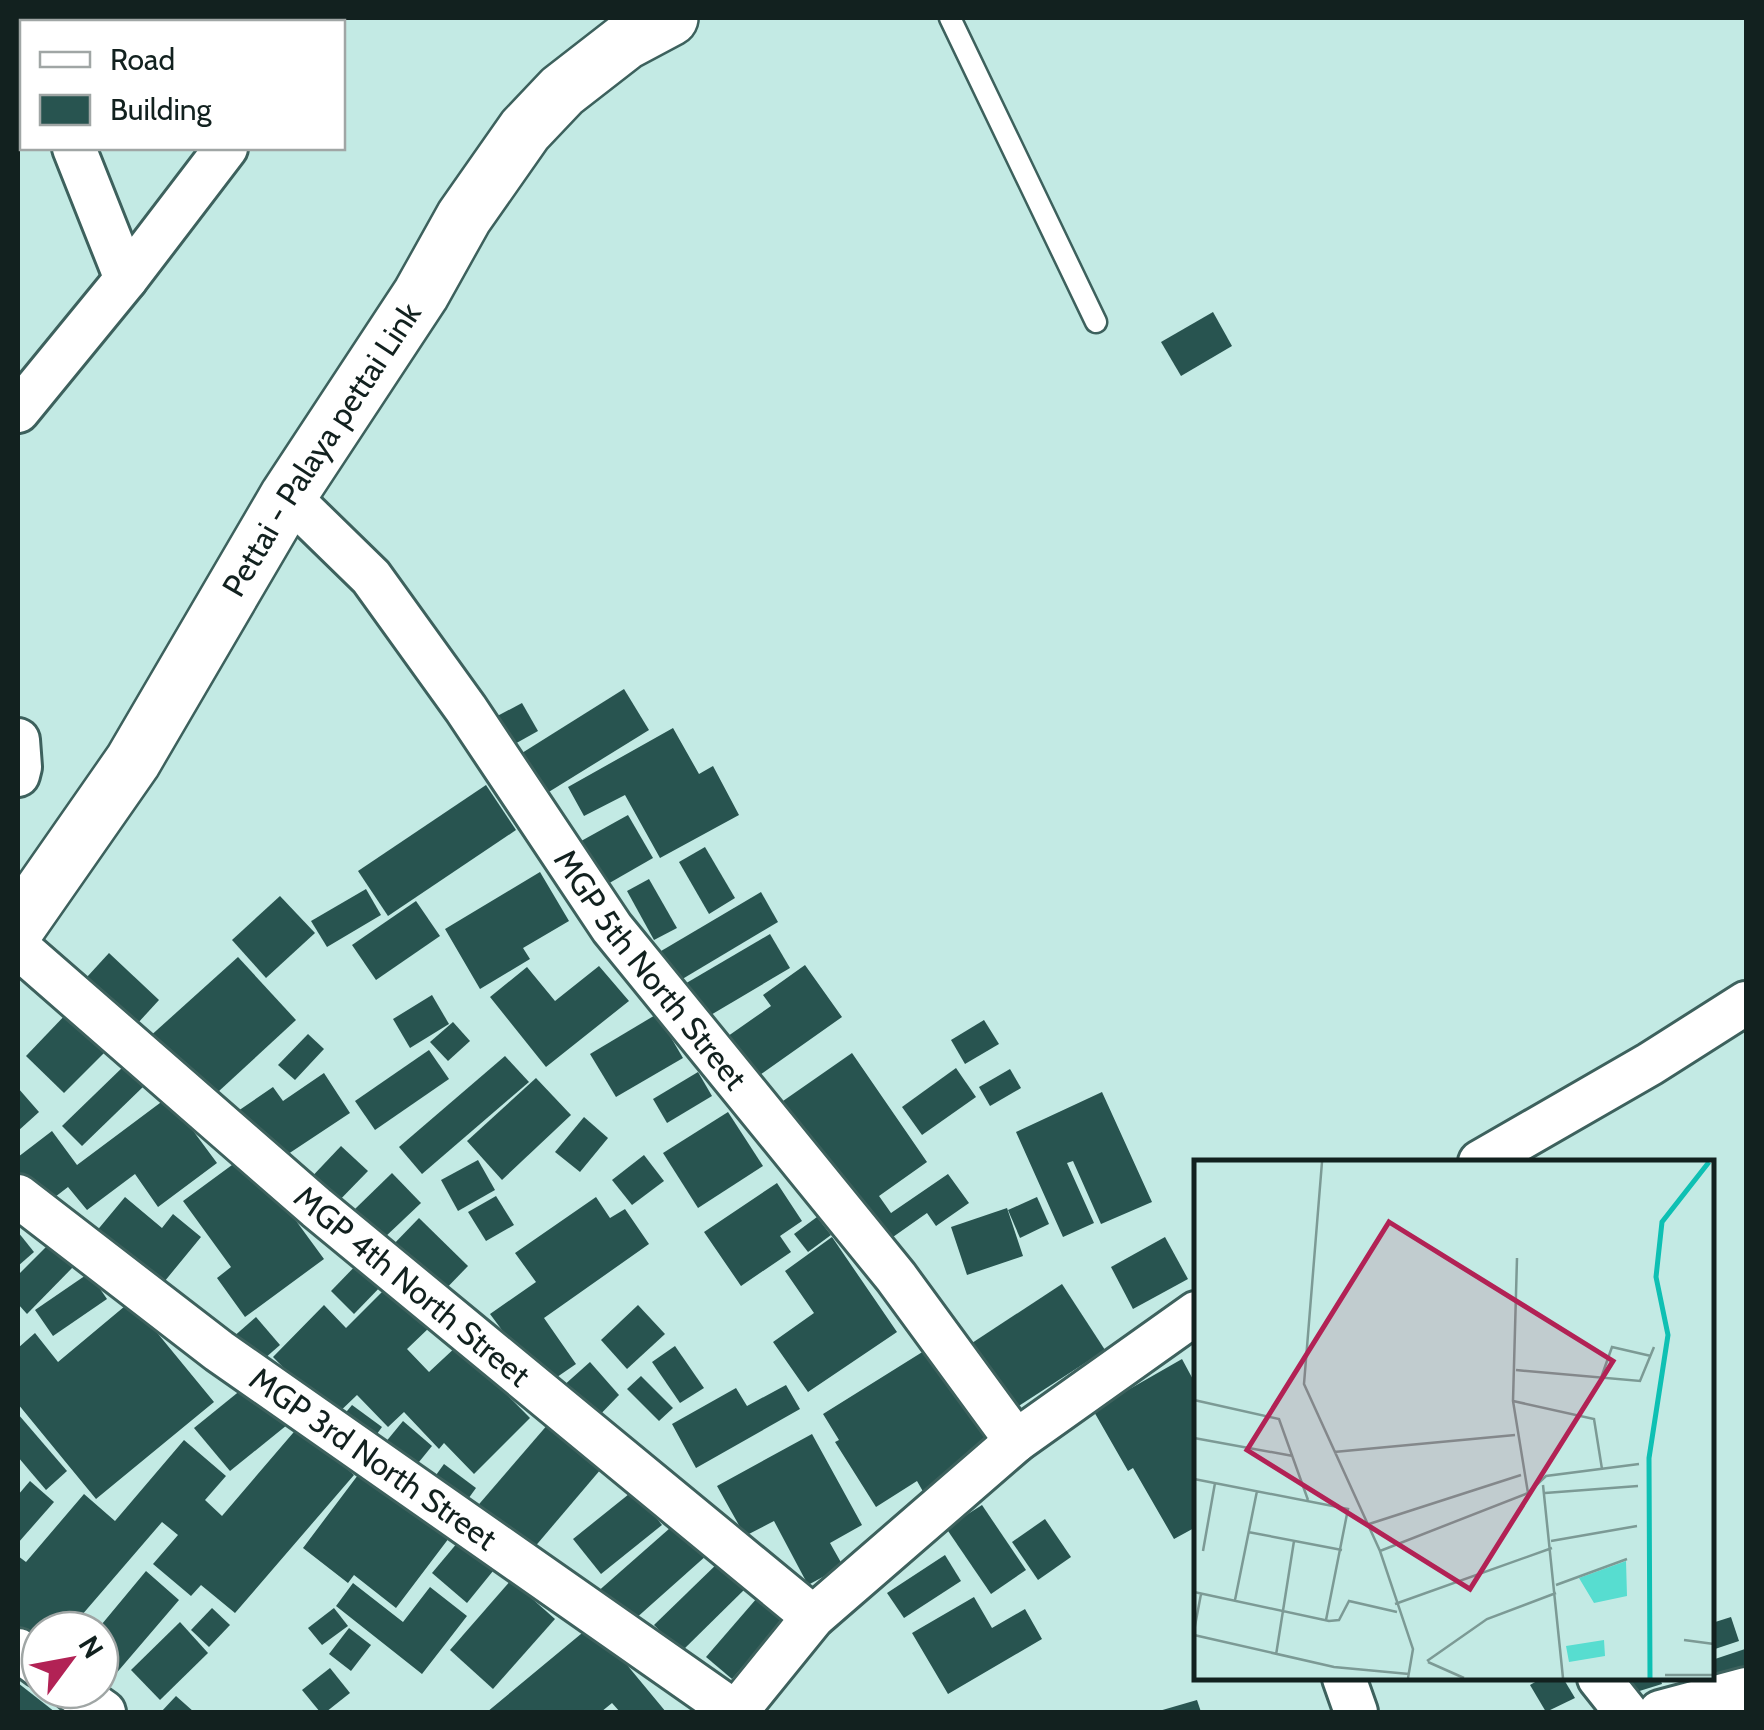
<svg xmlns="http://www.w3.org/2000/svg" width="1764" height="1730" font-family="Cabin,sans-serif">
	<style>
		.building { fill: #285450 }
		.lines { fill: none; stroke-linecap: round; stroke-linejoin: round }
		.lane-casing { stroke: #3d615d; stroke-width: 25 }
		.street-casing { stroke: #3d615d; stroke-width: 48 }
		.secondary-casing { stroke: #3d615d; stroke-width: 60 }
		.lane { stroke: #fff; stroke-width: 20 }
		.street { stroke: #fff; stroke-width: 42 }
		.secondary { stroke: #fff; stroke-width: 55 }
		.labels { text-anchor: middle; stroke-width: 10; stroke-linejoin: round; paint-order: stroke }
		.street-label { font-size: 32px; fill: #12211f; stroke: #fff }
		.inset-river { fill: none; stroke: #0ec0b3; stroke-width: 5 }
		.inset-road { fill: none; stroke: #7c9a95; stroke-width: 2.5 }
		.view { fill: #b22255; fill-opacity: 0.15; stroke: #b22255; stroke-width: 5 }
		.inset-edge { fill: none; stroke: #12211f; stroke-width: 5 }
	</style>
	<rect width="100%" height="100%" fill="#c3eae4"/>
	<g class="building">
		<polygon points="1213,312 1232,346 1181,376 1161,342"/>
		<polygon points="624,689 649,730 539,798 514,758"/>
		<polygon points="522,703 538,731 502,751 486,722"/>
		<polygon points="673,728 699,774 713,766 739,815 660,858 625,795 584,816 568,787"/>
		<polygon points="486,785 516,830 388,916 358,871"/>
		<polygon points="628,815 653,858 599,889 574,845"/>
		<polygon points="705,847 735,898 709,914 679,862"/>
		<polygon points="540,872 569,921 523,948 530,959 480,989 445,929"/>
		<polygon points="649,879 677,928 654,940 627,891"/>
		<polygon points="366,889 381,915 327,947 311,921"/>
		<polygon points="761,892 778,922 674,984 656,954"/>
		<polygon points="280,896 315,933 266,978 232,940"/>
		<polygon points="416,901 440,936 376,980 352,945"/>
		<polygon points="770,934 790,968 704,1019 683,985"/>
		<polygon points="109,953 159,1000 126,1036 76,989"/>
		<polygon points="238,957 296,1020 206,1103 147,1039"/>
		<polygon points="805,965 842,1017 750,1082 721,1041 771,1006 763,995"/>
		<polygon points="599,966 629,1001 546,1067 490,997 527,967 555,1001"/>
		<polygon points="432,995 449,1024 410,1048 393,1019"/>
		<polygon points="69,1011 108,1049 64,1093 26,1056"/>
		<polygon points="657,1014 683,1058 616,1097 590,1054"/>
		<polygon points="984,1020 999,1044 965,1064 951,1040"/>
		<polygon points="453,1022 470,1041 448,1061 430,1042"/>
		<polygon points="308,1034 324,1049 295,1080 278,1065"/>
		<polygon points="429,1050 449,1079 375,1130 355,1101"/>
		<polygon points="852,1053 927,1162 879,1196 891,1213 948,1174 969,1203 936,1226 927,1213 883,1244 783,1101"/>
		<polygon points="505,1056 529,1082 422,1174 399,1147"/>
		<polygon points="126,1064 145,1085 82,1146 62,1126"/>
		<polygon points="956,1068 976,1097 922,1135 902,1107"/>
		<polygon points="1010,1069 1021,1088 990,1106 979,1087"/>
		<polygon points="698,1072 712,1096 667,1123 653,1099"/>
		<polygon points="324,1073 350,1113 273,1164 238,1111 273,1087 283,1101"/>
		<polygon points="536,1078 571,1115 502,1180 467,1141"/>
		<polygon points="18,1088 39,1112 18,1131"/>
		<polygon points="1102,1092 1152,1202 1101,1224 1073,1161 1067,1163 1094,1223 1063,1237 1016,1132"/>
		<polygon points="168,1097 217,1163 158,1207 135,1174 87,1210 68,1187 42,1207 18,1174 18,1157 52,1131 77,1165"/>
		<polygon points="728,1112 763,1166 698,1208 663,1153"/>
		<polygon points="584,1117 608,1138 580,1172 555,1152"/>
		<polygon points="341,1146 368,1171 331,1209 305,1184"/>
		<polygon points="247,1154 324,1259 245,1317 217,1278 231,1267 183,1201"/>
		<polygon points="644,1155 664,1181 632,1205 612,1180"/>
		<polygon points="478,1160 495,1190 458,1211 441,1180"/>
		<polygon points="392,1173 421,1203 384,1238 355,1209"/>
		<polygon points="777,1183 802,1221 780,1236 791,1252 741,1286 704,1232"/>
		<polygon points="496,1196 514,1225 486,1241 468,1212"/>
		<polygon points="125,1197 162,1228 173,1214 201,1237 155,1293 90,1239"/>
		<polygon points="596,1197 610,1218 625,1209 649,1244 544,1318 576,1364 544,1386 490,1314 536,1282 515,1253"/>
		<polygon points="1037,1197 1049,1224 1020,1238 1008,1210"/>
		<polygon points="1007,1208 1023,1256 967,1275 951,1227"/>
		<polygon points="817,1217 831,1235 808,1252 794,1234"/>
		<polygon points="419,1218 468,1266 437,1298 388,1250"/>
		<polygon points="18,1232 34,1252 18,1266"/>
		<polygon points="832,1237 897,1332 808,1392 773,1342 814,1313 785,1271"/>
		<polygon points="1165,1237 1188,1279 1133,1309 1111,1267"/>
		<polygon points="52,1241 75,1265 27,1314 18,1304 18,1275"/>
		<polygon points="362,1259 385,1282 354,1314 331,1291"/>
		<polygon points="89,1273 107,1299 53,1336 35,1310"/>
		<polygon points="390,1284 431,1326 407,1349 429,1372 458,1345 530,1418 474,1474 444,1443 439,1449 404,1412 388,1427 357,1395 333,1418 273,1357 324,1305 346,1328"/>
		<polygon points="1062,1284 1105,1350 1014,1409 972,1343"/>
		<polygon points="131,1301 214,1402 96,1499 18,1404 18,1348 35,1333 58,1362"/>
		<polygon points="638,1305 665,1334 627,1369 601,1340"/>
		<polygon points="256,1317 280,1345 256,1366 232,1338"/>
		<polygon points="675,1346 704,1388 680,1403 652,1362"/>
		<polygon points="932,1346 996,1450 925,1495 917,1481 876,1507 835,1442 839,1440 823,1414"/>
		<polygon points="1182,1359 1196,1385 1196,1527 1174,1539 1133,1468 1128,1471 1093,1410"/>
		<polygon points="590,1362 619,1395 593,1422 562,1387"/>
		<polygon points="641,1376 673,1408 659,1421 627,1389"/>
		<polygon points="252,1381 287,1425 230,1471 194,1428"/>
		<polygon points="786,1385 800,1409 696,1468 672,1424 736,1388 747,1406"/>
		<polygon points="352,1405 382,1427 369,1445 338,1422"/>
		<polygon points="18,1414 67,1471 46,1490 18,1457"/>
		<polygon points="403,1421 432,1446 410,1473 380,1449"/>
		<polygon points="549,1423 601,1469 527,1556 474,1510"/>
		<polygon points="299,1426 354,1475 235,1613 201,1585 191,1596 153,1564 178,1535 162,1522 69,1630 40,1630 40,1661 18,1642 18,1556 26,1562 84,1494 115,1521 184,1440 226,1476 205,1500 222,1516"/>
		<polygon points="812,1434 862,1525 830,1543 843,1566 808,1585 774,1521 745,1536 717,1486"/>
		<polygon points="444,1464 476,1488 463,1506 431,1482"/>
		<polygon points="361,1471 449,1538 396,1608 354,1575 348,1583 303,1548"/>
		<polygon points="30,1481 54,1502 18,1543 18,1495"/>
		<polygon points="634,1490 662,1525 601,1574 573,1539"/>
		<polygon points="982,1505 1026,1570 991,1594 946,1528"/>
		<polygon points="1045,1519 1071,1557 1038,1580 1012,1542"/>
		<polygon points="678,1521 707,1555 625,1628 595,1594"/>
		<polygon points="458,1542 493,1571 467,1603 432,1573"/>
		<polygon points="945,1555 961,1581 904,1618 887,1593"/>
		<polygon points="722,1559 748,1586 681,1652 654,1625"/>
		<polygon points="146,1571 179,1600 96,1697 100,1690 100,1630 97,1630"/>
		<polygon points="511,1580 555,1619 493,1689 450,1650"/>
		<polygon points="353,1583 403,1622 430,1587 467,1616 422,1674 336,1606"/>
		<polygon points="974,1597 992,1628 1025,1609 1042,1639 948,1694 912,1633"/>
		<polygon points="757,1598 783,1621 732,1679 706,1657"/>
		<polygon points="212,1608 230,1625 209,1647 191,1630"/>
		<polygon points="334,1608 348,1626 322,1645 308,1628"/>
		<polygon points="1731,1617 1739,1641 1712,1650 1712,1623"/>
		<polygon points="180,1622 208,1653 160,1700 131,1670"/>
		<polygon points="593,1624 666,1712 620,1712 612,1703 601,1712 487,1712"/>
		<polygon points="349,1628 371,1645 351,1671 329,1654"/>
		<polygon points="1745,1649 1746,1675 1716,1685 1712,1660"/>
		<polygon points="330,1668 350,1693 326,1712 320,1712 302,1690"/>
		<polygon points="1542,1678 1563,1678 1575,1698 1546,1712 1530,1685"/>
		<polygon points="1628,1678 1660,1678 1662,1684 1633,1693"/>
		<polygon points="18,1683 55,1712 18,1712"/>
		<polygon points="176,1696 194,1712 161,1712"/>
		<polygon points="1197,1700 1201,1712 1160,1712 1159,1711"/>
	</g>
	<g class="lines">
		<g class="lane-casing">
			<polyline id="lane" points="950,18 1096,322"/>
		</g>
		<g class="street-casing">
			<g id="street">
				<polyline points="23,18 25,22"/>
				<polyline points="273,18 275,22"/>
				<polyline points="74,148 126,279"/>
				<polyline points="18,411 126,279 226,148"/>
				<path id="s1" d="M 288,496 L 371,577 L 466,709 L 612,928 L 896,1277 L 1016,1441"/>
				<polyline points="18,740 20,767 18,775"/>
				<path id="s2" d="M 18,947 L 317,1208 L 813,1617"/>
				<polyline points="1480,1162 1650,1064 1746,1003"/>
				<path id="s3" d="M 18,1196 L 219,1351 L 735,1712"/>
				<polyline points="18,1650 40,1666"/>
				<polyline points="1344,1678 1356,1712"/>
				<polyline points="1599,1678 1626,1712"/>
				<polyline points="73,1690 104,1712"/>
				<polyline points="736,1712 813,1617 1016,1441 1196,1313"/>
				<polyline points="1660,1712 1746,1689"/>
			</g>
		</g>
		<g class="secondary-casing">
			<g id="secondary">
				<path id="s4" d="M 18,926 L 133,761 L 288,496 L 421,294 L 464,217 L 525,130 L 562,91 L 625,42 L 670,18"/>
			</g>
		</g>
		<use href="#lane" class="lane"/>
		<use href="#street" class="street"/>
		<use href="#secondary" class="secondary"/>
	</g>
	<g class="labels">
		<g class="street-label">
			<text dy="11" stroke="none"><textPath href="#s4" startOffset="565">Pettai - Palaya pettai Link</textPath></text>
			<text dy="11" stroke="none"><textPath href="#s1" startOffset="598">MGP 5th North Street</textPath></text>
			<text dy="11" stroke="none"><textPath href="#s2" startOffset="520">MGP 4th North Street</textPath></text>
			<text dy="11" stroke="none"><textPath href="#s3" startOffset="442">MGP 3rd North Street</textPath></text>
		</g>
	</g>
	<g transform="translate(1194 1160)">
		<rect width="520" height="520" fill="#c3eae4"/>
		<path d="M 432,401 L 433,436 L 400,443 L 385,418 ZM 410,480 L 411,496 L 375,502 L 372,486 Z" fill="#57ddd0"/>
		<path class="inset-river" d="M 456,518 L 455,298 L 474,175 L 462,117 L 468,62 L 515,2"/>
		<path class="inset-road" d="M 128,2 L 110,224 L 186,391 L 219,489 L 214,518M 323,98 L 319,241 L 334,333M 322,210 L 446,221 L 460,187M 407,218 L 418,187 L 457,196M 0,240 L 85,259 L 114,340M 319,241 L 400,259 L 408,309M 0,278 L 99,296M 140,292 L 321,275M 0,319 L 154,349 L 132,460M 349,325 L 369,518M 351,333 L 444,326M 175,364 L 327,315M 54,372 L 148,390M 357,381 L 443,366M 9,391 L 21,323M 186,391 L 334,333 L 352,316 L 445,304M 362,425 L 433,399M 0,432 L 135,461 L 145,460 L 155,441 L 203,452M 41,440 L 63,331M 201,444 L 358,388M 0,471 L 7,434M 0,475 L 140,507 L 215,514M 490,480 L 520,484M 82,495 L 100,381M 233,501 L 293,459 L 362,433M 234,502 L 270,518M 471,515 L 520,515"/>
		<path class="view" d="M 195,62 L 419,201 L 276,429 L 53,290 Z"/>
		<rect width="520" height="520" class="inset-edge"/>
	</g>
	<rect width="1764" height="1730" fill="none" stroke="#12211f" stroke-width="40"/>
	<rect x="20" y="20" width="325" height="130" fill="#ffffff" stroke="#a0a6a5" stroke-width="2.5"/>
	<rect x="40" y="52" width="50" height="15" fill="#ffffff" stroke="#a0a6a5" stroke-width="2.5"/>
	<text x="110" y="70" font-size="30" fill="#12211f">Road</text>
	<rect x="40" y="95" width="50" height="30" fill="#285450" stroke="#a0a6a5" stroke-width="2.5"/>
	<text x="110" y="120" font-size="30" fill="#12211f">Building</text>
	<g transform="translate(70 1660) rotate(58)"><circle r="48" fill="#ffffff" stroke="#a0a6a5" stroke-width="2.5"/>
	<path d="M0-8L18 38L0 25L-18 38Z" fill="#b22255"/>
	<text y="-15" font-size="28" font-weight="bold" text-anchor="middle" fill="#12211f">N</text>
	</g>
</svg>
